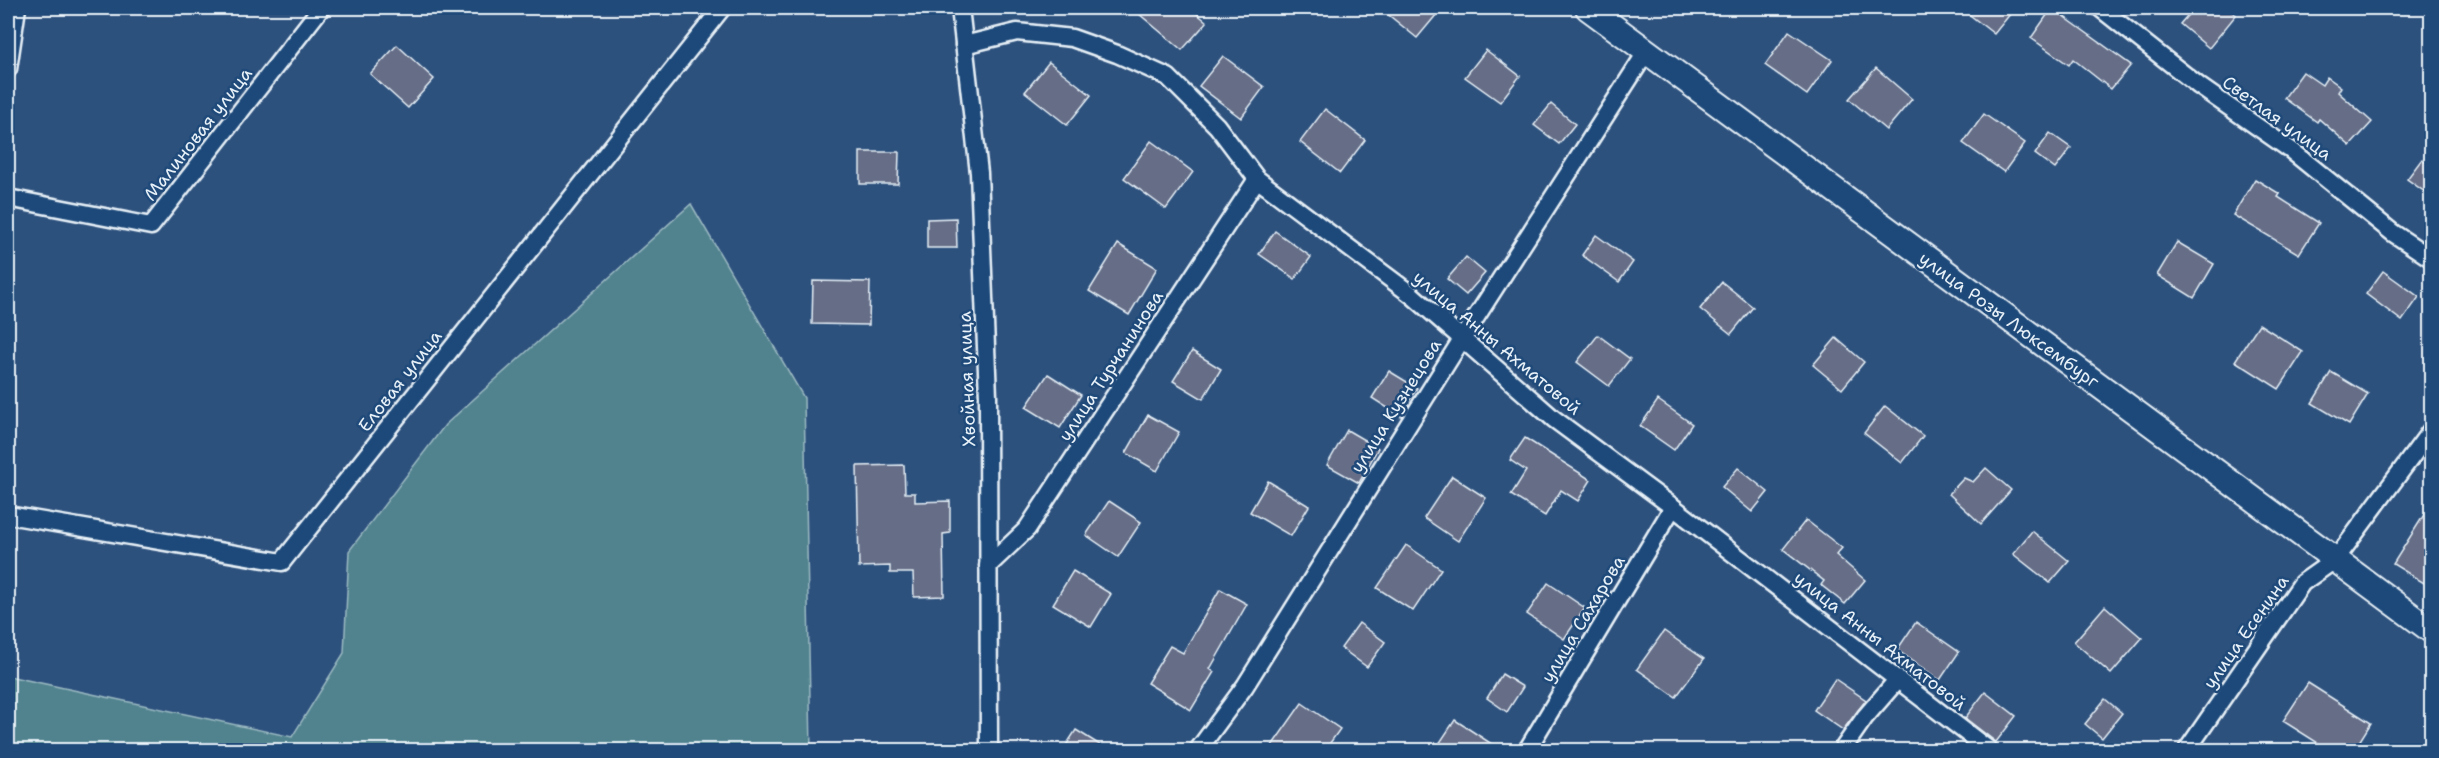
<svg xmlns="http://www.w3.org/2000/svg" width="2439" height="758" font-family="'Shantell Sans',sans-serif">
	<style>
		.green { fill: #51838e; stroke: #9cbac3; stroke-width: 1.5 }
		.building { fill: #656d87; stroke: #e8f1f8; stroke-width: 1.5 }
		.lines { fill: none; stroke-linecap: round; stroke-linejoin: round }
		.street-casing { stroke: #e8f1f8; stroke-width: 21 }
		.secondary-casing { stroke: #e8f1f8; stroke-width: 28 }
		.street { stroke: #1f4a7a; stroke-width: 16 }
		.secondary { stroke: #1f4a7a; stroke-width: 24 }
		.labels { text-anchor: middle; stroke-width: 5; stroke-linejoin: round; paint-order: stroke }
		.street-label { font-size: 18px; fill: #e8f1f8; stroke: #1f4a7a }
	</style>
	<rect width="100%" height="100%" fill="#2d517d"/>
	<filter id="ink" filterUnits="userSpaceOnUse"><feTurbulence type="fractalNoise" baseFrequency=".0167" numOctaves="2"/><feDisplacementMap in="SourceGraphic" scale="12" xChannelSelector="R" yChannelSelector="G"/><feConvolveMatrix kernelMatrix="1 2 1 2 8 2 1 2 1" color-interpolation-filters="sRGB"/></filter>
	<g filter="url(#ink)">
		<polygon class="green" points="691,204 804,398 811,750 8,750 8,676 292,737 344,653 349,551 445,425"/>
		<g class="building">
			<polygon points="1132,8 1190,8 1207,22 1182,50"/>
			<polygon points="1380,8 1442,8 1417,38"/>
			<polygon points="1961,8 2015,8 1994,34"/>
			<polygon points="2052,8 2131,65 2111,89 2073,59 2069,65 2031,38"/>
			<polygon points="2194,8 2226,8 2236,15 2209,48 2180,24"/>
			<polygon points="1789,31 1832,60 1807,95 1765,65"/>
			<polygon points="397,45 434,79 408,108 370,74"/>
			<polygon points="1486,50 1520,76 1500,102 1465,77"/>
			<polygon points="1223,56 1264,87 1241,118 1199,86"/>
			<polygon points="1049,62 1091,95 1067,125 1025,92"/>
			<polygon points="1876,68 1912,99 1886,130 1849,99"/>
			<polygon points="2303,72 2322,85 2327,77 2341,87 2338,92 2372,122 2350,146 2319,119 2317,122 2284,98"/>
			<polygon points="1551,104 1575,124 1559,144 1534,125"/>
			<polygon points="1325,109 1365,140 1340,173 1300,142"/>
			<polygon points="1984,114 2025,143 2004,172 1963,143"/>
			<polygon points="2050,133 2071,148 2055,169 2035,154"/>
			<polygon points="1151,141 1193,172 1166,209 1124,178"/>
			<polygon points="860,152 899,152 898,184 860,184"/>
			<polygon points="2422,159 2432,166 2432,197 2407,179"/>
			<polygon points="2255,179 2280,194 2278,197 2319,223 2299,254 2233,215"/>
			<polygon points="956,218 957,248 927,248 927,219"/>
			<polygon points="1275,231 1311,257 1295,279 1259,254"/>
			<polygon points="1596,235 1633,262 1619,282 1582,255"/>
			<polygon points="2177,242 2214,264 2194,298 2157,275"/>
			<polygon points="1118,244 1157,268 1129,315 1089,291"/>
			<polygon points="1466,257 1485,273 1466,295 1447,279"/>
			<polygon points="2383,271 2419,297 2402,321 2366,294"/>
			<polygon points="813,281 870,282 869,325 812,324"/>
			<polygon points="1722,282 1753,307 1731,334 1700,309"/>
			<polygon points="2259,324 2303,352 2279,389 2235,361"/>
			<polygon points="1598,335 1630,359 1609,386 1577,362"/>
			<polygon points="1836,338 1864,362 1842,389 1813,365"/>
			<polygon points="1192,351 1221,369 1203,399 1173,381"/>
			<polygon points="1389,371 1417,388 1400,416 1372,398"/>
			<polygon points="2331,372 2368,394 2349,425 2312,403"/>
			<polygon points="1048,374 1081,395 1060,428 1026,407"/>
			<polygon points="1658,400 1692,424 1674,450 1640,426"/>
			<polygon points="1885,406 1923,436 1902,463 1864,433"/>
			<polygon points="1148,415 1179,432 1157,471 1126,453"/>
			<polygon points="1347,430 1378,448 1359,483 1327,465"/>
			<polygon points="1525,438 1591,480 1578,501 1561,490 1545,516 1511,495 1526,471 1510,460"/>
			<polygon points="904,465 905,493 915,493 915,502 950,501 950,533 943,534 944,596 914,597 913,573 890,573 890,566 859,567 857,466"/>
			<polygon points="1738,468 1768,492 1752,512 1722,487"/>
			<polygon points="1986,468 2011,490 1981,524 1949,494 1964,478 1973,482"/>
			<polygon points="1452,476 1486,498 1458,541 1424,518"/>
			<polygon points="1268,481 1309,506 1291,536 1250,512"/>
			<polygon points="1109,501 1141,522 1118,557 1086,535"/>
			<polygon points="2432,502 2432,571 2424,583 2393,564"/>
			<polygon points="1806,520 1842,548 1836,555 1865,580 1845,604 1821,585 1824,581 1783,549"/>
			<polygon points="2032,531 2069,561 2050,583 2013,554"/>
			<polygon points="1406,545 1441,569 1413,611 1377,588"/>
			<polygon points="1073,571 1111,594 1091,627 1053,604"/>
			<polygon points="1548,583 1585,608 1564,639 1527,614"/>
			<polygon points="1220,589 1247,604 1210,669 1214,672 1191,710 1147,683 1170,646 1183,653"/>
			<polygon points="2105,606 2142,638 2111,674 2074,642"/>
			<polygon points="1916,622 1959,652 1940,680 1897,650"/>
			<polygon points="1359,623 1385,642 1367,667 1341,648"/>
			<polygon points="1664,631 1704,659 1676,697 1637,669"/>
			<polygon points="1502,674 1523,687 1507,712 1487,698"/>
			<polygon points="1835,679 1866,700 1843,730 1814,710"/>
			<polygon points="2308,683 2371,723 2354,750 2329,750 2283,721"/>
			<polygon points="1985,692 2016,716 1996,742 1965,718"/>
			<polygon points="2105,699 2122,713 2102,738 2085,724"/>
			<polygon points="1302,703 1340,729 1325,750 1269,750"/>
			<polygon points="1455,720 1501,750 1435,750"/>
			<polygon points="1076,730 1108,750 1063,750"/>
		</g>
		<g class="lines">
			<g class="street-casing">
				<g id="street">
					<polyline points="960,8 979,173 988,396 989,750"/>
					<polyline points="2100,8 2199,86 2292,151 2393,233 2432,259"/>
					<polyline points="964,45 1017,32 1072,38 1117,54 1168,77 1217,126 1257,179 1412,295 1554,419 1673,507 1989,750"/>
					<polyline points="8,69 17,8"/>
					<polyline points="8,198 151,226 321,8"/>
					<polyline points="8,515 282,562 722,8"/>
					<polyline points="988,566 1027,529 1257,179"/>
					<polyline points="1198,750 1245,686 1462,339 1647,51"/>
					<polyline points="1527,750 1673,507"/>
					<polyline points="1842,750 1865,717 1898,679"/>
					<polyline points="2187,750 2302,583 2336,559 2432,429"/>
				</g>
			</g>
			<g class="secondary-casing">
				<polyline id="secondary" points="1588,8 2432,631"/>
			</g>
			<use href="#street" class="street"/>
			<use href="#secondary" class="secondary"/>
		</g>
	</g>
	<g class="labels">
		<g class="street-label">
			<text transform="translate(2277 118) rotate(36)" y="6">Светлая улица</text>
			<text transform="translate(198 134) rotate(-52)" y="6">Малиновая улица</text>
			<text transform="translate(2009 320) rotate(36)" y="6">улица Розы Люксембург</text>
			<text transform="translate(1497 343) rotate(40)" y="6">улица Анны Ахматовой</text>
			<text transform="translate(1111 366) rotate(-57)" y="6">улица Турчанинова</text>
			<text transform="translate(967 379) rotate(-92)" y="6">Хвойная улица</text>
			<text transform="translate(400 381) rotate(-52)" y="6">Еловая улица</text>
			<text transform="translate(1396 406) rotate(-58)" y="6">улица Кузнецова</text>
			<text transform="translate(1583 619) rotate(-59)" y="6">улица Сахарова</text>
			<text transform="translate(2246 632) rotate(-55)" y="6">улица Есенина</text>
			<text transform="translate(1880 641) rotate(38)" y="6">улица Анны Ахматовой</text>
		</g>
	</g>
	<rect width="2439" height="758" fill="none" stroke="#1f4a7a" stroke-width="30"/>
	<rect x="15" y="15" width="2409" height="728" fill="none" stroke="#e8f1f8" stroke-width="2" filter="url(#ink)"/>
</svg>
